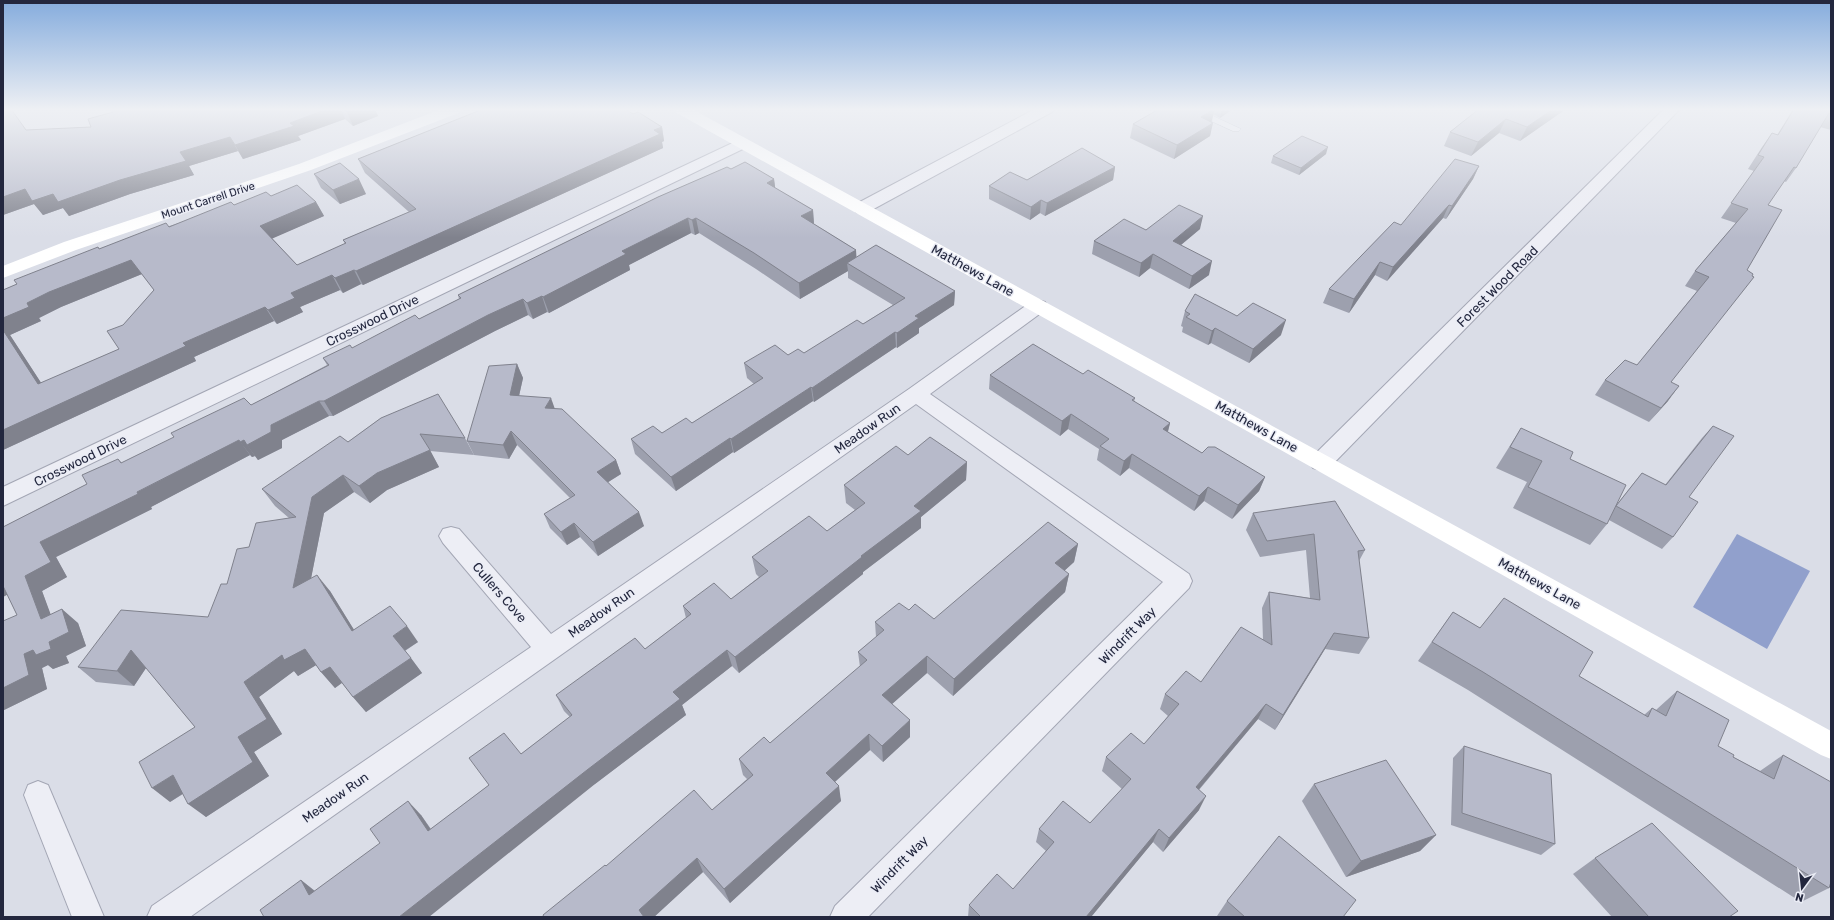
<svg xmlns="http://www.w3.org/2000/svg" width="1834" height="920" font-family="Rubik,sans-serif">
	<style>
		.water { fill: #91a0cc }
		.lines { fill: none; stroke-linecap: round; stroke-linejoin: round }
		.lane-casing { stroke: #a3a6b4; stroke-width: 1 }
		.street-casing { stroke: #a3a6b4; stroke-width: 2 }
		.lane { fill: #edeef5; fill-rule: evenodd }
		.street { fill: #edeef5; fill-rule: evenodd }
		.secondary { fill: #fff; fill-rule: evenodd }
		.wall { fill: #9da0ae; fill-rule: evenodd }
		.shaded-wall { fill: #80828d }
		.building { fill: #b7baca; stroke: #80828d }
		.labels { text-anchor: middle; stroke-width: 3; stroke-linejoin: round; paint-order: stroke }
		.far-street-label { font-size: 11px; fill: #23273e; stroke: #eaecf5 }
		.street-label { font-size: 13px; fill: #23273e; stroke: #eaecf5 }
	</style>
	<rect width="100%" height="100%" fill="#dadde7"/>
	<polygon class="water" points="1737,534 1810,571 1767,649 1693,607"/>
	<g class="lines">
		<g class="lane-casing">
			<polygon id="lane" points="1185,109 1198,109 1241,129 1239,131 1233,131"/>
		</g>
		<g class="street-casing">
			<g id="street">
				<polygon points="1035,109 1054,109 1052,112 868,212 862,213 856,212 854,208 856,204"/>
				<polygon points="1664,109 1680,109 1329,468 1321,470 1313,468 1310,462 1313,456"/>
				<polygon points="741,139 747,141 749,144 747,147 3,506 3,487"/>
				<polygon points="1038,300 1045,302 1047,306 1045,310 930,394 1189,574 1192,581 1189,588 868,917 830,917 835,906 1163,582 916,404 190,917 147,917 152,906 531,647 443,543 439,536 443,529 451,527 459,529 551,634 909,389 1031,302"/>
				<polygon points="38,781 48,785 104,917 72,917 24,795 28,785"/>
			</g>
		</g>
		<use href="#lane" class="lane"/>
		<use href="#street" class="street"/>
		<g class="secondary">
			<polygon points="441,109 463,109 461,112 311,170 76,250 3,278 3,266 64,242 299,164"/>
			<polygon points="673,109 692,109 1831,731 1831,759 1821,755 1313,468 675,112"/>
		</g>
	</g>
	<g class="wall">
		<polygon points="3,109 26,130 91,127 113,112 112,109 375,109 378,116 353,126 345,119 298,136 301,140 243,159 238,151 189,166 194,175 130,194 69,216 63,208 43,215 34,204 3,215"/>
		<polygon points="1159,109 1233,109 1220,118 1213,114 1212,122 1210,136 1174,159 1130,138 1133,124"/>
		<polygon points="1479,109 1566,109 1520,141 1499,133 1471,156 1444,146 1450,132"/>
		<polygon points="1788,109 1831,109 1831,130 1820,127 1796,168 1786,182 1784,181 1768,205 1671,382 1668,401 1649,422 1595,395 1605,380 1637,365 1697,291 1685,286 1695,271 1736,223 1721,218 1754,171 1748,169 1762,147 1772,133 1777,135 1792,111 1787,110"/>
		<path d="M 633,114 L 662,127 L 664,141 L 662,142 L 663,148 L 363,285 L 361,284 L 343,293 L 340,290 L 300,307 L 303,312 L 277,324 L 274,321 L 194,357 L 196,361 L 3,450 L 3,290 L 99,249 L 234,205 L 271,196 L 316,202 L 324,216 L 272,238 L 297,265 L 345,244 L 343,240 L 409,212 L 365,173 L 358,159 ZM 142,274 L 154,290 L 123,325 L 119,349 L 41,383 L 10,335 L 41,321 L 39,318 L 61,307 Z"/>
		<polygon points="1326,154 1299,175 1271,163 1273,156"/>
		<polygon points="1479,166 1473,179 1446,219 1443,218 1387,281 1375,275 1349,313 1323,303 1329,289 1401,225"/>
		<polygon points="1115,167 1113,180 1045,216 1040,213 1030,220 989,199 989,186"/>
		<polygon points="731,169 774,179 775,188 813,210 814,224 856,250 856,258 955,291 954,305 919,328 919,333 897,348 896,347 814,402 813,401 734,453 733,452 676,491 635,454 631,439 662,433 692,423 754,384 747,378 744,363 788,355 804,353 863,324 893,305 848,278 848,271 800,299 756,269 699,233 695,235 691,233 629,265 630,270 549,313 547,312 533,319 528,315 495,331 333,416 329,416 282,440 282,448 258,460 255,456 252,457 250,455 151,507 152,509 56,557 67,577 42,591 50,614 78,623 86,646 66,656 69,663 53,669 48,665 42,668 47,689 4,710 17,615 7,594 3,597 3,527 87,484 118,459 122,463 251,405 327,365 323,358 352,348 419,319 459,299 458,295"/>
		<polygon points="314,174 366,194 340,204 321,188"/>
		<polygon points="1200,229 1181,245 1209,275 1189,289 1150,268 1139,277 1092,254 1094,241 1146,230"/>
		<polygon points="1185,311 1237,316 1281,335 1249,363 1211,343 1208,345 1182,332 1183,327 1181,326"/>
		<polygon points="517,364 523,378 519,396 554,408 616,460 621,474 608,482 644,526 598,556 580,537 567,545 550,528 544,514 570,498 517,445 509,459 474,455 467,441"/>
		<polygon points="1083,374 1135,398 1134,402 1170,423 1168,432 1202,453 1265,477 1259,491 1232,519 1204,501 1194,511 1129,468 1120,476 1097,460 1099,449 1068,429 1060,436 989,389 990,375"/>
		<polygon points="381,418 465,438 474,455 430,451 439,467 387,490 370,503 354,492 324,513 311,578 330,591 354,630 418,642 405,651 422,673 366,712 353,697 342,683 335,688 321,672 316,665 298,676 294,671 259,697 282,734 254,752 269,776 206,817 183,794 170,802 195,727 146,668 134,686 96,682 78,667 208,617 227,584 249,547 289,518 275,506 262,489 348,442"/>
		<polygon points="1713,426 1689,497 1673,537 1662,549 1609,520 1607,524 1590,545 1513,508 1527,482 1496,468 1521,428 1570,459 1617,504 1642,473 1665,485 1702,438"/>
		<polygon points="908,455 967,462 966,480 921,517 921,528 863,572 863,574 739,673 732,666 682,705 686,715 595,784 264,917 301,880 315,891 421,815 431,829 489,785 521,754 570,717 564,711 556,695 645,649 686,618 683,606 731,599 759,577 756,574 752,557 827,531 855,510 846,503 844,485"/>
		<polygon points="1253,513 1365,550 1359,561 1369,638 1359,654 1325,649 1275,730 1258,719 1199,790 1199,810 1163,852 1153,842 1091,917 968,917 969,905 1013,889 1046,851 1036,842 1039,829 1090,823 1122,789 1102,771 1106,757 1144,744 1168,716 1160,709 1165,694 1201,682 1263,640 1262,608 1269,592 1310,598 1306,550 1260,557 1246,530"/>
		<polygon points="1078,544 1074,562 1064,571 1069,574 1065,592 953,696 927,673 892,704 910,737 883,762 870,750 835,782 841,801 730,903 703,872 654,917 544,917 712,810 747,779 743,775 739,759 770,743 860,667 858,652 876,637 875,622 909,610 934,619"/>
		<polygon points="1453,612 1480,628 1579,676 1644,715 1652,708 1656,710 1657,709 1677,691 1718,746 1733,757 1760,771 1783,755 1829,888 1801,902 1468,690 1418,661"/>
		<polygon points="1464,746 1555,844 1541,855 1451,825 1453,758"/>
		<polygon points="1314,784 1436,835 1420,851 1346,877 1302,801"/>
		<polygon points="1595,858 1729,917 1612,917 1573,874"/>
		<polygon points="1227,901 1343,917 1218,917 1217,916"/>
	</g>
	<g class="shaded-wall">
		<polygon points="327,109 341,109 345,119 298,136 301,140 243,159 235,145 290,123"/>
		<polygon points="354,109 375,109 378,116 353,126 347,112"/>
		<polygon points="1214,109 1215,109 1211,123 1201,117"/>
		<polygon points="1222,109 1233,109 1220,118"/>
		<polygon points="1553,109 1566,109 1520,141 1527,127"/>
		<polygon points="1506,119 1499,133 1471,156 1478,142"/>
		<polygon points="1213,123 1210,136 1174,159 1177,145"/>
		<polygon points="662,127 664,141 662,142 663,148 363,285 356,271"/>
		<polygon points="230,137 238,151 189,166 194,175 130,194 69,216 63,208 43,215 34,204 3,215 3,197 25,189 53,194 180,152"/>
		<polygon points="1328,147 1326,154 1299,175 1301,168"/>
		<polygon points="1479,166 1473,179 1446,219 1452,206"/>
		<polygon points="1115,167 1113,180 1045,216 1047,203"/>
		<polygon points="359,179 366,194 340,204 333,190"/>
		<polygon points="774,179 776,194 767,183"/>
		<polygon points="1041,200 1040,213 1030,220 1031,207"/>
		<polygon points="316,202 324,216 269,240 260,226"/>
		<polygon points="1449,205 1443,218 1387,281 1393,267"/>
		<polygon points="813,210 814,225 801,216"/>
		<polygon points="1203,216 1200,229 1170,254 1173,241"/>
		<polygon points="688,218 691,233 629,265 630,270 549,313 543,297 622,251"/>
		<polygon points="696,218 699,233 695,235 692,220"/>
		<polygon points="856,250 857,265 847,263 848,271 800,299 799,283"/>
		<polygon points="1153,254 1150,268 1139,277 1141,263"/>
		<polygon points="131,260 142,274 61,307 39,318 41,321 10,335 51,398 38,384 3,330 3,318 27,303 49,292"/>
		<polygon points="1212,261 1209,275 1189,289 1192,276"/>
		<polygon points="1380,262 1375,275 1349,313 1354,299"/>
		<polygon points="354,270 361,284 343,293 335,278"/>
		<polygon points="332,275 340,290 300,307 303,312 277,324 268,310 291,293"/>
		<polygon points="955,291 954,305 919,328 919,333 897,348 897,333 915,316"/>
		<polygon points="542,296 547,312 533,319 527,303"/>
		<polygon points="523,299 528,315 495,331 333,416 324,401 488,315"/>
		<polygon points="265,307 274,321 194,357 196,361 3,450 3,430 183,343"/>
		<polygon points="1286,320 1281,335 1249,363 1253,349"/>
		<polygon points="1215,328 1211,343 1208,345 1212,331"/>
		<polygon points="895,332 896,347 814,402 812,388"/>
		<polygon points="517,364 523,378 516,409 510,395"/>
		<polygon points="1679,386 1668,401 1649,422 1661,408"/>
		<polygon points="811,387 813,401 734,453 731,439"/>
		<polygon points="551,398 556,412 545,408"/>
		<polygon points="319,401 329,416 282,440 282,448 258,460 247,445 271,425"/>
		<polygon points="1071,414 1068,429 1060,436 1062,421"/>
		<polygon points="1170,423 1166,438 1163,429"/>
		<polygon points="511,431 517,445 509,459 503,445"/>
		<polygon points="730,438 733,452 676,491 671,477"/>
		<polygon points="239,440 250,455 151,507 152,509 56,557 67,577 42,591 58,634 41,619 25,576 40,542"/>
		<polygon points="244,440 255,456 252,457 240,442"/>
		<polygon points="430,450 439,467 387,490 370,503 359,486 377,473"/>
		<polygon points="1132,454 1129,468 1120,476 1124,461"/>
		<polygon points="616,460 621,474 602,486 597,472"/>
		<polygon points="967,462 966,480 921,517 921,528 863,572 863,574 739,673 735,657 861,556 914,506"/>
		<polygon points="343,475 354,492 324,513 306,604 293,588 312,497"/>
		<polygon points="1265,477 1259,491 1232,519 1238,505"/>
		<polygon points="1208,487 1204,501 1194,511 1199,496"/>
		<polygon points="639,512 644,526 598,556 593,542"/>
		<polygon points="574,523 580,537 567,545 561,532"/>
		<polygon points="1078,544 1074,562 1052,582 1055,563"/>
		<polygon points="1069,574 1065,592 953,696 954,679"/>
		<polygon points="317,575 330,591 364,646 352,631"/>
		<polygon points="3,579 16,590 3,597"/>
		<polygon points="62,609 78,623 86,646 66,656 69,663 53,669 48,665 42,668 47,689 4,710 3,710 3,688 24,654 49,642"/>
		<polygon points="407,626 418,642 404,651 393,636"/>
		<polygon points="1334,633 1325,649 1275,730 1283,715"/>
		<polygon points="305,649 318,664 298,676 294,671 259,697 282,734 254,752 269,776 206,817 188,804 238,737 244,682 282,655"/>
		<polygon points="131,650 148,665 134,686 117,671"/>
		<polygon points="727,650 732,666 682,705 686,715 595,784 429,917 399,917 673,692"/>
		<polygon points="927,656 927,673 883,712 882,695"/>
		<polygon points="411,658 422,673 366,712 353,697"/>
		<polygon points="330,667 343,682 335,688 321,672"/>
		<polygon points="1266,704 1258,719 1189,801 1196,787"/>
		<polygon points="910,720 910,737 883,762 882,746"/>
		<polygon points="869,734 870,750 828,788 826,773"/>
		<polygon points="173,775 190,789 170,802 152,788"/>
		<polygon points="839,786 841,801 730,903 724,889"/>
		<polygon points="1206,796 1199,810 1163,852 1169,838"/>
		<polygon points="408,801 421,815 441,845 428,831"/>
		<polygon points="1159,829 1153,842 1091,917 1086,917"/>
		<polygon points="1436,835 1420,851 1346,877 1361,861"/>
		<polygon points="697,858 703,872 654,917 643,917 639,910"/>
		<polygon points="301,880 317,893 309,895"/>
	</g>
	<g class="building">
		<polygon points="3,109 11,109 26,130 91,127 88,119 113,112 112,109 327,109 290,123 294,126 235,145 230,137 180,152 186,161 120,180 58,202 53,194 32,201 25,189 3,197"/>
		<polygon points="344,109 354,109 347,112"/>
		<polygon points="483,109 625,109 633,114 638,112 662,127 654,130 660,134 356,271 354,270 335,278 332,275 291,293 295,298 268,310 265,307 183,343 186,346 3,430 3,330 38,384 119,349 107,331 123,325 154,290 131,260 49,292 27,303 29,307 3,318 3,290 17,284 14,280 98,247 99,249 166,223 169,227 231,202 234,205 266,192 271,196 297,185 316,202 260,226 297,265 346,243 343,240 416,209 358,159"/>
		<polygon points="1159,109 1214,109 1201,117 1213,123 1177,145 1133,124"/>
		<polygon points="1479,109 1553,109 1527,127 1506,119 1478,142 1450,132"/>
		<polygon points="1794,109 1831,109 1831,114 1829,113 1796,168 1794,167 1768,205 1782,210 1747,270 1753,274 1752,276 1754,277 1671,382 1679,386 1661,408 1605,380 1625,360 1637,365 1709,277 1695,271 1748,209 1731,203 1764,157 1758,155 1772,133 1778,135"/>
		<polygon points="1302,136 1328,147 1301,168 1273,156"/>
		<polygon points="1082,148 1115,167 1047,203 1041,200 1031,207 989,186 1010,172 1027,180"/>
		<polygon points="1455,159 1479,166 1452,206 1449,205 1393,267 1380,262 1354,299 1329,289 1394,222 1401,225"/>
		<polygon points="745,162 774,179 767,183 813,210 801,216 856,250 799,283 754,253 696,218 692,220 688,218 622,251 626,254 543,297 542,296 527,303 523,299 488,315 324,401 319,401 271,425 271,432 247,445 244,440 240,442 239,440 137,492 138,494 40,542 51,562 25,576 41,619 62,609 69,632 49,642 51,649 36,655 33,650 24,654 29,675 3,688 3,621 17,615 3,586 3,527 87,484 82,475 118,459 121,463 174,437 171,433 244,398 251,405 329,365 323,358 350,345 352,348 415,315 419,319 461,298 458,295 658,197 727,167 731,169"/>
		<polygon points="340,163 359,179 333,190 314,174"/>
		<polygon points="1179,205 1203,216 1173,241 1212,261 1192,276 1153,254 1141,263 1094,241 1124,219 1146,230"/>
		<polygon points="876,245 955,291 915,316 919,318 897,333 895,332 812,388 811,387 731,439 730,438 671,477 631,439 653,426 662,433 686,418 692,423 763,378 744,363 775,345 788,355 798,349 804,353 857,320 863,324 905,298 847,263"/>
		<polygon points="1195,294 1237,316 1253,303 1286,320 1253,349 1215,328 1212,331 1186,317 1190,314 1185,311"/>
		<polygon points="1033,344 1083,374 1088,370 1135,398 1132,400 1170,423 1163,429 1202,453 1208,447 1215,447 1265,477 1238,505 1208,487 1199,496 1132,454 1124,461 1100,446 1109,439 1071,414 1062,421 990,375"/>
		<polygon points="517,364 510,395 551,398 545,408 562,409 616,460 597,472 639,512 593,542 574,523 561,532 544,514 575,495 511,431 503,445 467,441 489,366"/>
		<polygon points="438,394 465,438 420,434 430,450 377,473 359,486 343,475 312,497 293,588 317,575 352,631 390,606 407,626 393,636 411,658 353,697 330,667 321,672 305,649 284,660 282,655 244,682 267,719 238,737 253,762 188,804 173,775 152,788 139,762 195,727 131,650 117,671 78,667 121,610 208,617 221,584 227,584 237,549 249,547 256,523 296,517 262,489 340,436 348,442 381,418"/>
		<polygon points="1713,426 1734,436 1689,497 1698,502 1673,537 1616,506 1642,473 1666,485"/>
		<polygon points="1521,428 1573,452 1570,459 1626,485 1607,524 1528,487 1542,461 1510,447"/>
		<polygon points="930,437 967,462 914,506 921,511 861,556 862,557 735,657 727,650 673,692 680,699 587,770 399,917 264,917 260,910 301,880 309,895 380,843 370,829 408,801 428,831 489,785 469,758 504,733 521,754 572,715 556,695 635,638 645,649 691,614 683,606 714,583 731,599 768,571 752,557 809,516 827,531 865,503 844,485 896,446 908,455"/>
		<polygon points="1335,501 1365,550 1358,551 1369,638 1334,633 1283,715 1266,704 1196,787 1206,796 1169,838 1159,829 1086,917 981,917 969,905 997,874 1013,889 1054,842 1039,829 1063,801 1090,823 1131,779 1106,757 1131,733 1144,744 1179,704 1165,694 1186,671 1201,682 1241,627 1272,645 1269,592 1320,600 1314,534 1267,541 1253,513"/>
		<polygon points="1048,522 1078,544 1055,563 1069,574 954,679 927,656 882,695 910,720 882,746 869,734 826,773 839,786 724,889 697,858 639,910 644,917 544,917 543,915 605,865 606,866 694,790 712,810 753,775 739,759 764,737 770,743 867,660 858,652 884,630 875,622 899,603 909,610 915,604 934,619"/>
		<polygon points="1504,598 1593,652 1579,676 1648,717 1652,708 1666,716 1677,691 1729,720 1718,746 1734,755 1733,757 1774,779 1783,755 1831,782 1831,882 1829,888 1483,672 1432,642 1453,612 1480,628"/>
		<polygon points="1464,746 1551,774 1555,844 1462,813"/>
		<polygon points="1386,760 1436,835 1361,861 1314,784"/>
		<polygon points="1652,823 1738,911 1729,917 1649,917 1595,858"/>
		<polygon points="1279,836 1356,900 1343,917 1245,917 1227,901"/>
	</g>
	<linearGradient id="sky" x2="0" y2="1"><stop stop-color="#85acdd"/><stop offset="0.46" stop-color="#eef0f4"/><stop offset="1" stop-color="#eef0f4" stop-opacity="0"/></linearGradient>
	<rect width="1834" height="238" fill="url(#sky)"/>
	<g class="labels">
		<g class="far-street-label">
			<text transform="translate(208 200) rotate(-18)" y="4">Mount Carrell Drive</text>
		</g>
		<g class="street-label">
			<text transform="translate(973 270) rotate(29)" y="5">Matthews Lane</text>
			<text transform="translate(1497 286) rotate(-45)" y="5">Forest Wood Road</text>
			<text transform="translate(372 320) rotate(-26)" y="5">Crosswood Drive</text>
			<text transform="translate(1257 426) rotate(29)" y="5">Matthews Lane</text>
			<text transform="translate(867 428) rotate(-35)" y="5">Meadow Run</text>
			<text transform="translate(80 460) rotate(-26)" y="5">Crosswood Drive</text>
			<text transform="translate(1540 583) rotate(29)" y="5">Matthews Lane</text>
			<text transform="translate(500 592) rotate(49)" y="5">Cullers Cove</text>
			<text transform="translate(601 612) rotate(-35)" y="5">Meadow Run</text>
			<text transform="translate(1127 635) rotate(-45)" y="5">Windrift Way</text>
			<text transform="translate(335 797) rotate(-35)" y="5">Meadow Run</text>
			<text transform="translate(899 864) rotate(-45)" y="5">Windrift Way</text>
		</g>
	</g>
	<rect width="1834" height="920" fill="none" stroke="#23273e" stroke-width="8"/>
	<g transform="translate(1802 888) rotate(195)" stroke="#eaecf5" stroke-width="3" paint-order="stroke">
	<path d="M0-3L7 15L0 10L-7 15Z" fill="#23273e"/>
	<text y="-6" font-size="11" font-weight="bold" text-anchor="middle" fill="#23273e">N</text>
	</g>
</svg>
